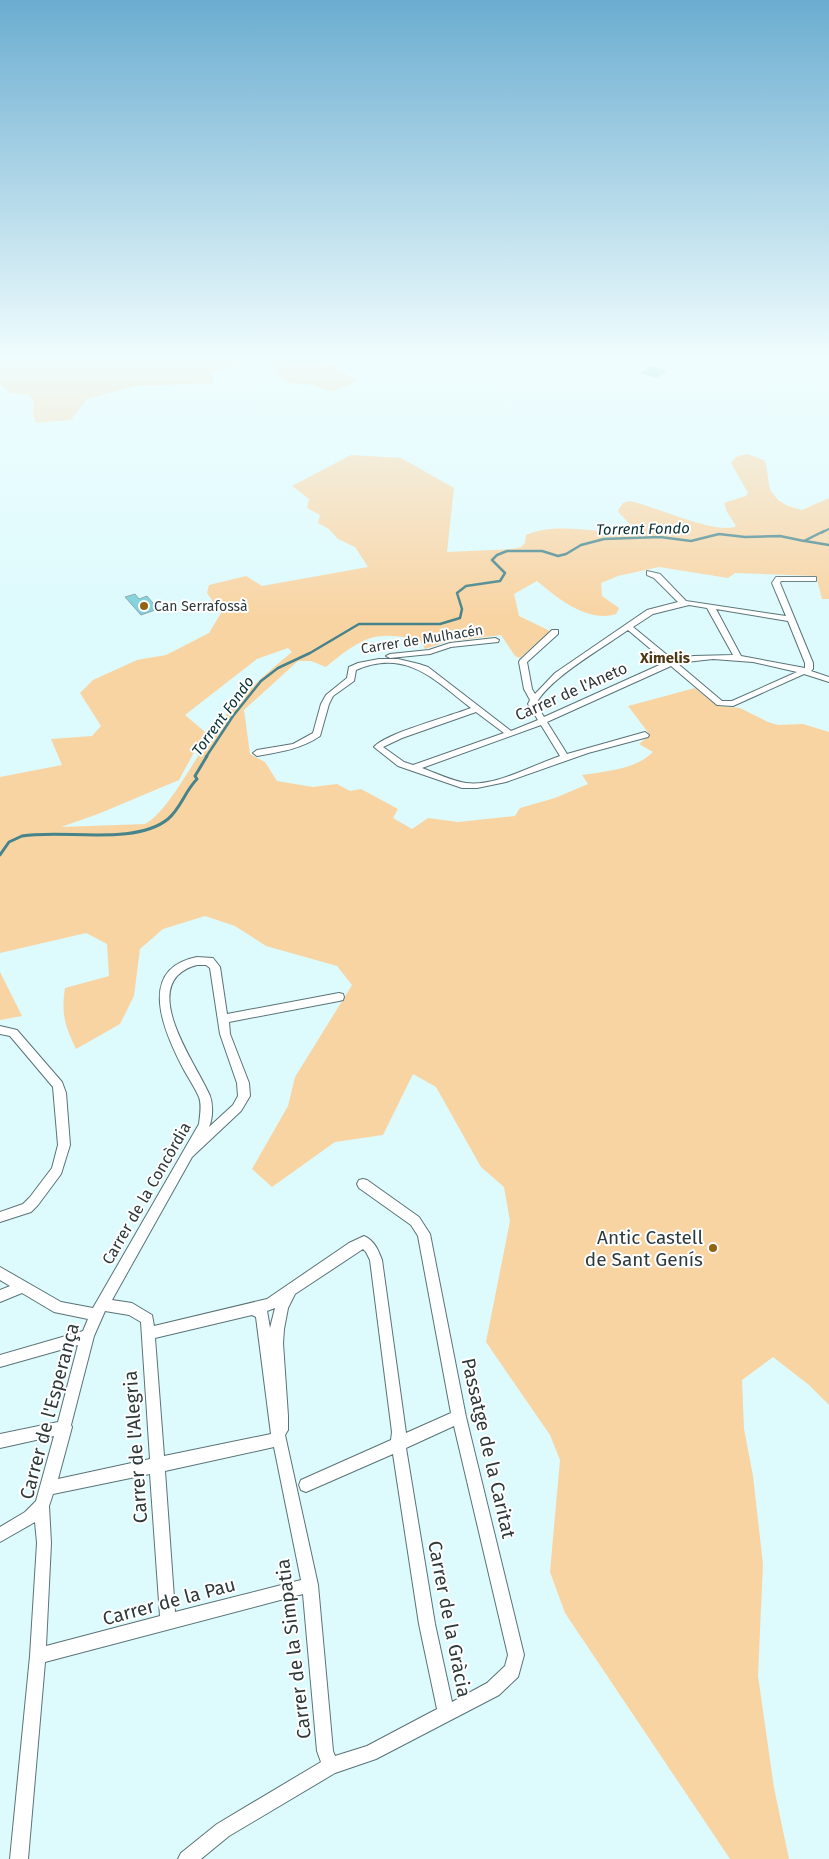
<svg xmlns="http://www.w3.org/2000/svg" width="829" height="1859" font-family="'Fira Sans',sans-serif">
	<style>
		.green { fill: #f9d4a3; fill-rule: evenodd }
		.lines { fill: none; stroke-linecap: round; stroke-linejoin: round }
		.stream-far2 { stroke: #46838a; stroke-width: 2 }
		.stream-far1 { stroke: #46838a; stroke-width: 2.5 }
		.stream { stroke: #46838a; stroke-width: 3 }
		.building { fill: #7fd1db; stroke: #8ca7aa }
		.street-casing { stroke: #5a7376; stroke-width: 2 }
		.street { fill: #fff; fill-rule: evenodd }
		.poi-dot { fill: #926310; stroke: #fff; stroke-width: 2 }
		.labels { text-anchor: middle; stroke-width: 4; stroke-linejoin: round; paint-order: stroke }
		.far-poi-label { font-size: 14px; fill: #2e393a; stroke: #fff; text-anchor: start }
		.far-street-label { font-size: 14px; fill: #2e393a; stroke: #fff }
		.far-water-label { font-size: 15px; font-style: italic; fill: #073135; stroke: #fff }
		.far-neighbourhood-label { font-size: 15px; font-weight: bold; fill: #4e3714; stroke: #fff }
		.street-label { font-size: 16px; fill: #2e393a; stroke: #fff }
		.near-poi-label { font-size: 19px; fill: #2e393a; stroke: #fff; text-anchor: end }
		.near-street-label { font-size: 19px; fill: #2e393a; stroke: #fff }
	</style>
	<rect width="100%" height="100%" fill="#ddfafd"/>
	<g class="green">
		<polygon points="0,355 230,355 244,364 211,373 214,383 137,386 87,399 71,420 36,423 33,413 34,403 29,395 10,393 0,384"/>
		<polygon points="265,355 309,355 327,363 357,381 332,392 313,385 290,383 277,374"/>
		<path d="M 747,454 L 764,460 L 766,464 L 770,490 L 778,500 L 788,506 L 802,510 L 829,498 L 829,599 L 822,599 L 816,576 L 735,573 L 728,578 L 659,567 L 618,576 L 601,583 L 602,596 L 619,608 L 616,614 C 588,623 557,598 537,581 L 514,594 L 519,616 L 550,631 L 520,658 L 515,656 L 501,635 L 446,642 L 425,649 L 419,639 C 408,638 395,635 384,636 C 362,636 342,654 326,667 L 311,661 L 298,661 L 244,710 L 250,754 L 265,762 L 277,781 L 313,787 L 337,784 L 350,791 L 361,789 L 398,809 L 393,818 L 412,829 L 428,818 L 458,822 L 515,816 L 520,808 L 555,798 L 588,784 L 582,775 C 607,771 634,770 653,752 L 639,744 L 650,735 L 628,706 L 695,688 L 717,706 L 740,708 L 768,722 L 778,725 L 803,724 L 829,732 L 829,1405 L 809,1385 L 773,1357 L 742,1380 L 744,1429 L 753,1476 L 763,1564 L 758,1676 L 774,1788 L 789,1859 L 730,1859 L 565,1613 L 550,1572 L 560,1460 L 550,1435 L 486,1342 L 510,1221 L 504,1187 L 481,1167 L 436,1087 L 413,1074 L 383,1135 L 335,1142 L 272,1187 L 252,1169 L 288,1106 L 295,1077 L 352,985 L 337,966 L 266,946 L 235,926 L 205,916 L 163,929 L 140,949 L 134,996 L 120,1024 L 76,1049 C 65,1026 61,1014 65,988 L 109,976 L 107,944 L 86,933 L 0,953 L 0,777 L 62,765 L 51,739 L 92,736 L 101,726 L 80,693 L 93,680 L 137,660 L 166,655 L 209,633 L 221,613 L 207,593 L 209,585 L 246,576 L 262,586 L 368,567 L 355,547 L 338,539 L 329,529 L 318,523 L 320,515 L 307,508 L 309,499 L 292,486 L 351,455 L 401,458 L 454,488 L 447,552 L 513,549 L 521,547 L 525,543 L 526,535 C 560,521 596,535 631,531 L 633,527 L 619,513 L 618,510 L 623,503 L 629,501 C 652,505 718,536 736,526 L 727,512 L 724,503 L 746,496 L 748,493 L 731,463 L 736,457 ZM 288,648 L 292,652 C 266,673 241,696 220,722 C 201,747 169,812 145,824 L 61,827 L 98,814 L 179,780 L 205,732 L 185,715 L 257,659 Z"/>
		<polygon points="0,972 22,1016 0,1020"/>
	</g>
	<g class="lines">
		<polyline class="stream-far2" points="821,533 829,529"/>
		<g class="stream-far1">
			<polyline points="805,541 829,545"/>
			<polyline points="206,757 233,716 261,681 278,668 310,653 359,624 440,624 460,618 462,609 457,593 466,586 500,581 505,573 492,560 497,555 507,551 542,551 558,556 566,554 581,545 604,539 660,537 691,541 719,534 745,537 780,536 804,541 824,531"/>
		</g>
		<path class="stream" d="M 0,855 L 9,842 L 22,836 C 63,829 135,846 168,819 C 181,808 185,791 197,779 L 195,776 L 207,756"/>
	</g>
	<g class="building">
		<polygon points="650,367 666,371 657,377 641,373"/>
		<polygon points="135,594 139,599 147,596 158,609 141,615 125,597"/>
	</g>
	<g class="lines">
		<g class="street-casing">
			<g id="street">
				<path d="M 647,571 L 660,574 L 686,601 L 786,616 L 772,583 L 776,577 L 816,577 L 816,581 L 781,581 L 780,583 L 813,663 L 813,669 L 811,671 L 829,677 L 829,682 L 804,674 L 733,706 L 717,705 L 671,666 L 547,722 L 567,754 L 645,732 L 649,735 L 648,737 L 588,753 L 506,782 L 477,788 L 462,788 L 398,766 L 374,747 C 386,733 451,716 471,708 C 435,680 406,648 356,670 L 354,681 L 333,696 L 329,704 L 320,736 C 301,749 280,752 257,756 L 253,753 L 257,750 L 293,744 L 313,733 L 321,704 L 326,695 L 347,678 L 349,667 L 358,663 L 379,659 L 398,659 L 419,664 L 428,667 L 511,731 L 538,720 L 528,704 L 530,700 L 524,689 L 519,662 L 520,660 L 552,630 L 558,630 L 558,634 L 527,662 L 532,689 L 535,694 L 555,673 L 647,610 L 678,602 L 654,578 L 647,575 ZM 689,605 L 707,608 L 733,655 L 694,656 L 672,659 L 633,627 L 653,614 ZM 716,609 L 788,621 L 805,663 L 805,668 L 741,656 ZM 628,630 L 666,662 L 544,717 L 536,704 C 548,679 604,647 628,630 ZM 713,659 L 753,662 L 797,672 L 732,701 L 722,701 L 677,663 ZM 476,712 L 504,733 L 413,765 L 404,762 L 383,747 L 402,738 ZM 541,725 L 560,756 C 533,765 495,787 466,783 C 452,781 436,773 422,768 Z"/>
				<polygon points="495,638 499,640 498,642 451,647 430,654 390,658 386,656 390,654 429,650 450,643"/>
				<path d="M 197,957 L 213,958 L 220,967 L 227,1014 L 339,993 L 343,994 L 344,997 L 343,1000 L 339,1001 L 229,1022 L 230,1034 L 249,1083 L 250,1096 L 241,1111 L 192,1157 L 112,1300 L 132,1303 L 152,1315 L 154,1326 L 267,1299 L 349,1243 L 364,1236 C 375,1241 378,1250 382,1260 L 406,1433 L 451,1413 L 418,1236 L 411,1225 L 359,1188 L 357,1184 L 359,1180 L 363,1179 L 367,1180 L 419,1217 L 430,1234 L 466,1417 L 524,1655 L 518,1677 L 499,1695 L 376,1759 L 335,1773 L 229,1836 L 201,1859 L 178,1859 L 181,1853 L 217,1824 L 321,1762 L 317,1751 L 303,1594 L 45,1662 L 28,1859 L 10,1859 L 30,1656 L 37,1543 L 35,1522 L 0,1542 L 0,1527 L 25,1512 L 36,1501 L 54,1436 L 0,1448 L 0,1434 L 58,1422 L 78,1345 L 0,1367 L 0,1355 L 83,1331 L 88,1319 L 54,1312 L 22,1293 L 0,1302 L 0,1290 L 10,1286 L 0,1280 L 0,1267 L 61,1302 L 93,1308 L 199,1124 C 200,1115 202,1105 199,1097 C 195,1088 189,1079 184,1070 C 165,1034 135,969 197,957 ZM 197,965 L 206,965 L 210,968 L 220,1034 L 237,1083 L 238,1096 L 233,1105 L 209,1127 C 213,1118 213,1104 210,1096 C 199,1069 151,1005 177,976 C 183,970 189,967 197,965 ZM 363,1249 L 366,1252 L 370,1260 L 392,1432 L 391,1440 L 301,1480 L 299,1485 L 301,1490 L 306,1492 L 393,1454 L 419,1624 L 437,1709 L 367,1746 L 335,1756 L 333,1751 L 318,1585 L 285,1435 L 288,1430 L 288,1416 L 283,1343 L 284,1329 L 288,1308 L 295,1294 ZM 275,1308 L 270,1328 L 267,1311 ZM 105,1311 L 129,1315 L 141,1322 L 150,1459 L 58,1479 L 72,1427 L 71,1425 L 94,1336 ZM 252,1315 L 256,1317 L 271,1434 L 164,1456 L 155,1338 ZM 454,1426 L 508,1655 L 505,1666 L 487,1683 L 452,1702 L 435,1624 L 406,1448 ZM 274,1447 L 301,1580 L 175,1612 L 165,1471 ZM 150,1474 L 160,1616 L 46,1646 L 51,1543 L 49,1506 L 53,1494 Z"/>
				<polygon points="0,1026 17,1030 62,1082 66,1093 70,1145 61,1174 38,1205 31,1212 0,1222 0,1212 23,1204 30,1197 52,1168 58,1145 53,1087 10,1036 0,1034"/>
			</g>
		</g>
		<use href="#street" class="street"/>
	</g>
	<linearGradient id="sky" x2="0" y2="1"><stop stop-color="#6badd0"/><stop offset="0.58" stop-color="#f0fdfe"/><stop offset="1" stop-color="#f0fdfe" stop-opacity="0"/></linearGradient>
	<rect width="829" height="615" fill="url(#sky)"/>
	<g class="poi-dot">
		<circle cx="144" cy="606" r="5"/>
		<circle cx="713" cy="1248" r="5"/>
	</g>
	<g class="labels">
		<g class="far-poi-label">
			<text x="154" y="611">Can Serrafossà</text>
		</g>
		<g class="far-street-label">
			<text transform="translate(422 639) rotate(-9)" y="5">Carrer de Mulhacén</text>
		</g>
		<g class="far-water-label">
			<text transform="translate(643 529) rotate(-1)" y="5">Torrent Fondo</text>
			<text transform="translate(223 716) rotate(-54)" y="5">Torrent Fondo</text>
		</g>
		<g class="far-neighbourhood-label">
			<text x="665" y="663">Ximelis</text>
		</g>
		<g class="street-label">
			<text transform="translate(571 691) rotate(-24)" y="6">Carrer de l'Aneto</text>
			<text transform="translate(146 1193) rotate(-60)" y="6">Carrer de la Concòrdia</text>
		</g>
		<g class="near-poi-label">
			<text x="703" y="1244">Antic Castell<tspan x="703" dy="22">de Sant Genís</tspan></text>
		</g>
		<g class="near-street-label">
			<text transform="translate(49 1411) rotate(-75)" y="7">Carrer de l'Esperança</text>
			<text transform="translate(135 1447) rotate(-94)" y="7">Carrer de l'Alegria</text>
			<text transform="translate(489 1448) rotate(77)" y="7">Passatge de la Caritat</text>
			<text transform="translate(169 1601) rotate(-15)" y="7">Carrer de la Pau</text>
			<text transform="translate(450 1619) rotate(79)" y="7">Carrer de la Gràcia</text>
			<text transform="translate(293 1649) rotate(-97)" y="7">Carrer de la Simpatia</text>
		</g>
	</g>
</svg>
